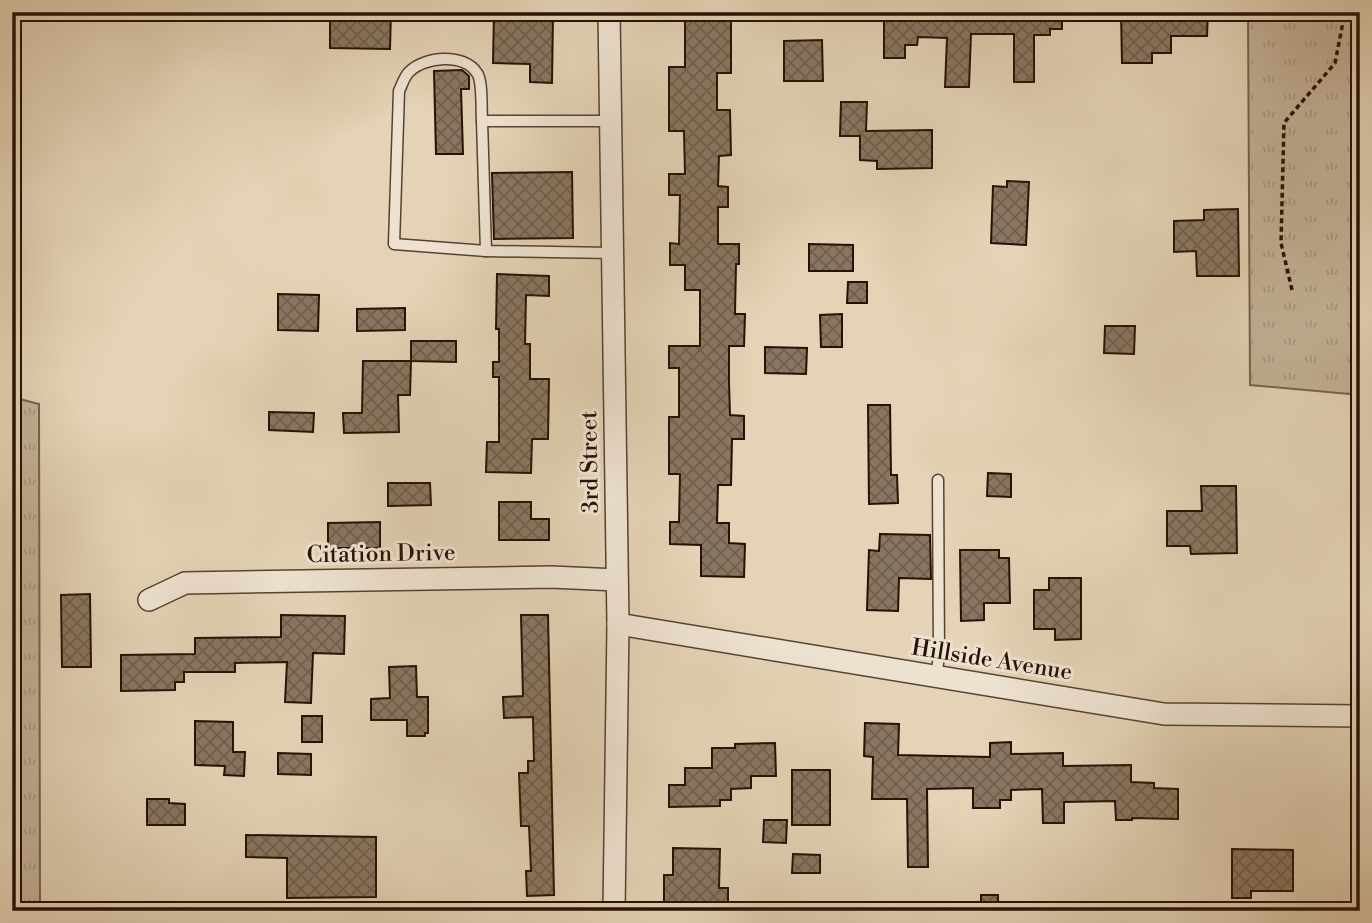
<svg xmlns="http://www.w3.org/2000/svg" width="1372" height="923" font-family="'Libre Bodoni',serif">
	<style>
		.grass { fill: url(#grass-tufts); stroke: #75624e; stroke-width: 2 }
		.building { fill: url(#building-cross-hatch); stroke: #261105; stroke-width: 2 }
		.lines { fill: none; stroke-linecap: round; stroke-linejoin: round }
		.service-casing { stroke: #564231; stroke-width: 13 }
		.minor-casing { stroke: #564231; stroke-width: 24 }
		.path { stroke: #261105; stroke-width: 3.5; stroke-dasharray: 5 3.5; stroke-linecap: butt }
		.service { stroke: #ede2d0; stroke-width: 10 }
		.minor { stroke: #ede2d0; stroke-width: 21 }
		.labels { text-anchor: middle; stroke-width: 6; stroke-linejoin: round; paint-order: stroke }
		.street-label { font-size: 23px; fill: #261105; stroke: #ede2d0 }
	</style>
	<defs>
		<pattern id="grass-tufts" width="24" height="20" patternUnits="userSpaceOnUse" patternTransform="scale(1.75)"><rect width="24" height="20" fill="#c4b298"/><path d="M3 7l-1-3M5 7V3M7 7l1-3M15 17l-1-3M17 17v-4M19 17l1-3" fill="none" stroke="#a89882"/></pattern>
		<pattern id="building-cross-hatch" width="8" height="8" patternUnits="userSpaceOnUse" patternTransform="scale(1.75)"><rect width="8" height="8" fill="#897661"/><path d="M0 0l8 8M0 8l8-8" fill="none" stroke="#705f4e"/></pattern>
	</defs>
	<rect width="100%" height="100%" fill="#e4d3b6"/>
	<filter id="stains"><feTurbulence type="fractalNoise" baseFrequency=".00286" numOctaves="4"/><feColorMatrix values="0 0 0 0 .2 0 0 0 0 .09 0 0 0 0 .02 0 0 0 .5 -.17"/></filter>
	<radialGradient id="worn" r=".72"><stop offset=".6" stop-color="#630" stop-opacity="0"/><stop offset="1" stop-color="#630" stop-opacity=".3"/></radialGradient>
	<g class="grass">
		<polygon points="1248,12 1360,12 1360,395 1250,385"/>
		<polygon points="12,397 39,404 40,911 12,911"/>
	</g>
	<g class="building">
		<polygon points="330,12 391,12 390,49 330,48"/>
		<polygon points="494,12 553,14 552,83 530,82 530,64 493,63"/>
		<polygon points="685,12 731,12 731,73 717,73 717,110 730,110 731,155 719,156 718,186 728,187 728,207 718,207 718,244 739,244 739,264 736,264 735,314 745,314 744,346 729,346 729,382 730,415 744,416 744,439 732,439 731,485 718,485 717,523 729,523 729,543 745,544 744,577 701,576 701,545 670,544 670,522 679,522 680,474 669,474 669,417 679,417 679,368 669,368 669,346 700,346 700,290 685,290 685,265 670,265 670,243 679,244 680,195 669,195 669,174 685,174 684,131 669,131 669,67 685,67"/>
		<polygon points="884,12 1062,12 1062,29 1050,29 1050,35 1034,35 1034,82 1014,82 1014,34 971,34 969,87 945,87 947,38 918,37 917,45 905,45 905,58 884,58"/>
		<polygon points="1121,12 1208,12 1207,36 1171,36 1171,53 1152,53 1152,63 1122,63"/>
		<polygon points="822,40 823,81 784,81 784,41"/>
		<polygon points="462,70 469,76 469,89 461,89 463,154 436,154 434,71"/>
		<polygon points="841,102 867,102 866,131 932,130 932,168 877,169 877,161 860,160 860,136 840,136"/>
		<polygon points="572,172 573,238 494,239 492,173"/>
		<polygon points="1007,181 1029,182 1026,245 991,243 993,186 1007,187"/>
		<polygon points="1238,209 1239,276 1197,276 1196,251 1174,252 1174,221 1204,220 1204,210"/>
		<polygon points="809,244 853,245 853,271 809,271"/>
		<polygon points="497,274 549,276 549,296 526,295 525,344 530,344 530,379 549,379 548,439 532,439 531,473 486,472 487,442 499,442 499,377 493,377 493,362 499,362 499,329 496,329"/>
		<polygon points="848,282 867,282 867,303 847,303"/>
		<polygon points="278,294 319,295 318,331 278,330"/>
		<polygon points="405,308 405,330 357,331 357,309"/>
		<polygon points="842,314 842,347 821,347 820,315"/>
		<polygon points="1105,326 1135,326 1134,354 1104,353"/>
		<polygon points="411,341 456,341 456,362 411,361"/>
		<polygon points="765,347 807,348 806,374 765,373"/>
		<polygon points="363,361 411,361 410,395 398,395 399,432 344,433 343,413 362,413"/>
		<polygon points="868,405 890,405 891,475 897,475 898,503 869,504"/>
		<polygon points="269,412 314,413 313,432 269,430"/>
		<polygon points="988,473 1011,474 1011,497 987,496"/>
		<polygon points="388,483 430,483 431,505 388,506"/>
		<polygon points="1201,486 1236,486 1237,553 1191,554 1190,546 1167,546 1167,511 1202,511"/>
		<polygon points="499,502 531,502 531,519 549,519 549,540 499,540"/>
		<polygon points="380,522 380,548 328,548 328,523"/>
		<polygon points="880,534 930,535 931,579 899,578 898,611 867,610 869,550 879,551"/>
		<polygon points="960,550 999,550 999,558 1009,558 1010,603 984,603 984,620 961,621"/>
		<polygon points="1049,578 1081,578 1081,639 1055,640 1055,629 1034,629 1034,590 1049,590"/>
		<polygon points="90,594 91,667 62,667 61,595"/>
		<polygon points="281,615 345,616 344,654 313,653 311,703 285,702 287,662 235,663 235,672 184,672 184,682 175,682 175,690 121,691 121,655 195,654 195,638 281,637"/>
		<polygon points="521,615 548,615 554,895 527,896 526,871 531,871 529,826 521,826 519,773 528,773 528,761 534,761 533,717 504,718 503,697 523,696"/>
		<polygon points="416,666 417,697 428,697 428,733 425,733 425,736 407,736 407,720 371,720 371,699 390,698 389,667"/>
		<rect x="302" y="716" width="20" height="26"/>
		<polygon points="195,721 233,722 233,752 245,752 244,776 224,775 225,766 195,765"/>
		<polygon points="865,723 899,724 898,755 990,757 990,743 1011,742 1011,754 1063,753 1063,766 1131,765 1131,782 1154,783 1154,788 1178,789 1178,819 1132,818 1132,820 1116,820 1115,801 1064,802 1064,823 1043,823 1042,789 1011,790 1011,800 1000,800 1000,808 973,808 973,788 927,789 928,867 908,867 907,799 872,799 873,757 864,756"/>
		<polygon points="775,743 776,776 751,776 751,788 731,789 731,800 720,800 720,806 669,807 669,785 685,785 685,768 712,768 712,748 735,748 735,744"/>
		<polygon points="278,753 311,754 311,775 278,774"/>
		<rect x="792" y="770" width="38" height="55"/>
		<polygon points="147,799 169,799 169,803 185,804 185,825 147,825"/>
		<polygon points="764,820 787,820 786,843 763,842"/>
		<polygon points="246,835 376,837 376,897 287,898 287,858 246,857"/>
		<polygon points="673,848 720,849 719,888 728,888 728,905 664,905 664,875 673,875"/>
		<polygon points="1232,849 1293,850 1293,891 1251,891 1251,898 1232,898"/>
		<polygon points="793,854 820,855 820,873 792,873"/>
		<rect x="981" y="895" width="17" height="16"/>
	</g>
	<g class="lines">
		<g class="service-casing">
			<g id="service">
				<path d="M 482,121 C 481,110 483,81 477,73 C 464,53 425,56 409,72 C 404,77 402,85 399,91 L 394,244 L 486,251"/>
				<polyline points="610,121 482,121 486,251 612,253"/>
				<polyline points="936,677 939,656 938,480"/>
			</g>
		</g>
		<g class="minor-casing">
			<g id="minor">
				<polyline points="609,12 618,624 614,911"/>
				<polyline points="149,600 185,583 551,577 617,580"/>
				<polyline points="618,624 1164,714 1360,716"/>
			</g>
		</g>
		<polyline class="path" points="1292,290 1281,243 1284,123 1335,63 1345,12"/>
		<use href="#service" class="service"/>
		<use href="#minor" class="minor"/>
	</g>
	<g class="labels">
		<g class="street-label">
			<text transform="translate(589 462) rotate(-91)" y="8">3rd Street</text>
			<text transform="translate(381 553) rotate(-1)" y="8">Citation Drive</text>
			<text transform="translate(992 659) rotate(9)" y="8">Hillside Avenue</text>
		</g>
	</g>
	<rect width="1372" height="923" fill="none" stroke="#e4d3b6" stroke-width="42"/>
	<rect x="14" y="14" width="1344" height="895" fill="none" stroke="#261105" stroke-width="3.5"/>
	<rect x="21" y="21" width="1330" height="881" fill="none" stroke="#261105" stroke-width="2"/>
	<rect width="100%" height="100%" filter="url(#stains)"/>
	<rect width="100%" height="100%" fill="url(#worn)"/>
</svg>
